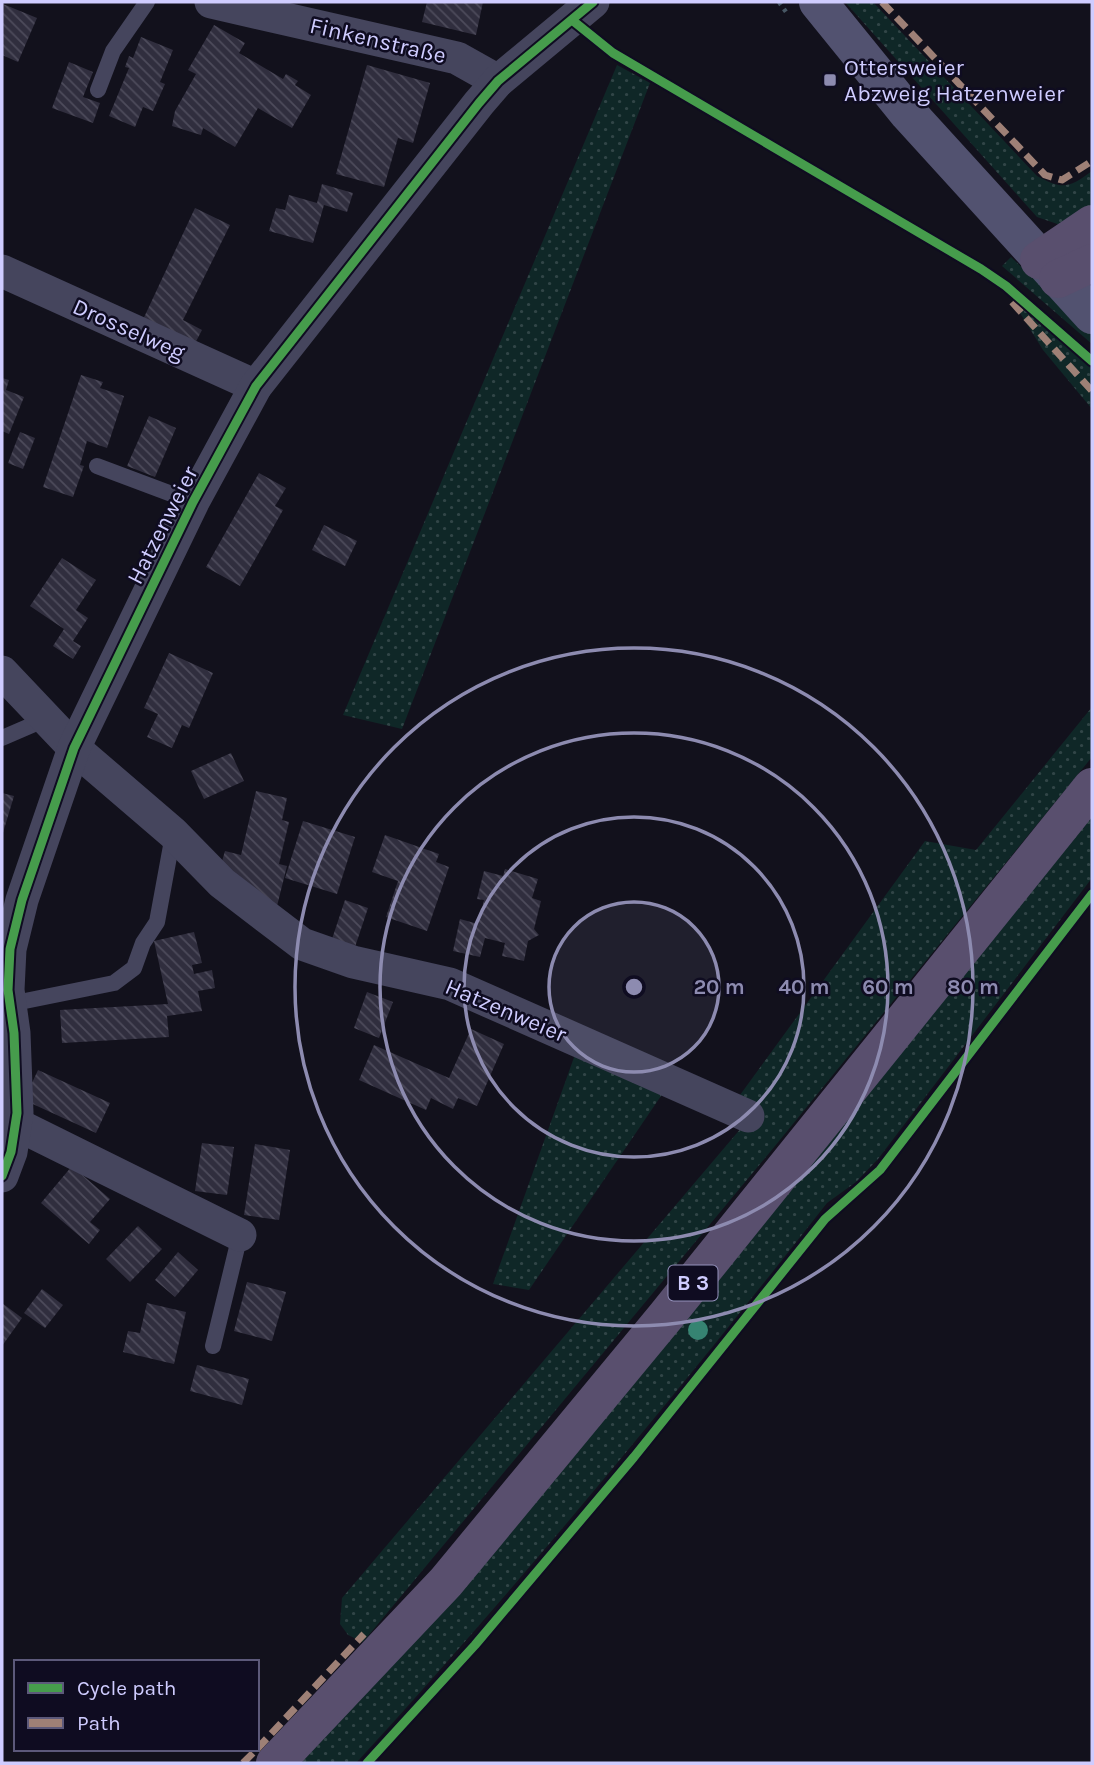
<svg xmlns="http://www.w3.org/2000/svg" width="1094" height="1765" font-family="Karla,sans-serif">
	<style>
		.grass { fill: url(#grass-dots) }
		.building { fill: url(#building-back-hatch) }
		.lines { fill: none; stroke-linecap: round; stroke-linejoin: round }
		.path { stroke: #475764; stroke-width: 4.5; stroke-dasharray: 3.5 5; stroke-linecap: butt }
		.lane { stroke: #45455d; stroke-width: 16 }
		.street { stroke: #45455d; stroke-width: 33 }
		.secondary { stroke: #525270; stroke-width: 38 }
		.primary { stroke: #594f6e; stroke-width: 38 }
		.quiet { stroke: #9e8076; stroke-width: 7; stroke-dasharray: 14 7; stroke-linecap: butt }
		.cycleway-casing { stroke: #0f0c21; stroke-width: 13 }
		.cycleway { stroke: #469c4c; stroke-width: 9 }
		.tree { fill: #368472 }
		.ring { fill: none; stroke: #8d8bb0; stroke-width: 3.5 }
		.poi-dot { fill: #8d8bb0; stroke: #0f0c21; stroke-width: 2.5 }
		.labels { text-anchor: middle; stroke-width: 5; stroke-linejoin: round; paint-order: stroke }
		.shield { fill: #0f0c21; stroke: #9592bc; stroke-width: 2 }
		.shield-label { font-size: 21px; font-weight: bold; fill: #cfccff }
		.street-label { font-size: 23px; fill: #cfccff; stroke: #0f0c21 }
		.poi-label { font-size: 23px; fill: #cfccff; stroke: #0f0c21; text-anchor: start }
		.centre { fill: #8d8bb0; stroke: #0f0c21; stroke-width: 3.5 }
		.ring-label { font-size: 21px; text-anchor: middle; font-weight: bold; fill: #8d8bb0; stroke: #0f0c21; stroke-width: 5; stroke-linejoin: round; paint-order: stroke }
	</style>
	<defs>
		<pattern id="grass-dots" width="8" height="8" patternUnits="userSpaceOnUse" patternTransform="scale(1.75)"><rect width="8" height="8" fill="#0f2727"/><path d="M2 2h.1M6 6h.1" fill="none" stroke="#314547" stroke-width="1.8" stroke-linecap="round"/></pattern>
		<pattern id="building-back-hatch" width="6" height="6" patternUnits="userSpaceOnUse" patternTransform="scale(1.75)"><rect width="6" height="6" fill="#302e3e"/><path d="M-1 5l2 2M0 0l6 6M5-1l2 2" fill="none" stroke="#4d4b5b"/></pattern>
	</defs>
	<rect width="100%" height="100%" fill="#12111c"/>
	<g class="grass">
		<path d="M 845,2 L 873,2 L 1037,176 C 1063,190 1069,188 1092,171 L 1092,218 L 1069,228 L 1037,217 Z"/>
		<polygon points="617,65 650,83 402,729 343,715"/>
		<polygon points="1011,257 1092,334 1092,344 1002,266"/>
		<polygon points="1004,287 1092,366 1092,409 1043,350"/>
		<polygon points="1092,707 1092,757 775,1146 363,1642 348,1635 340,1624 342,1598 742,1127 740,1095 925,841 976,850"/>
		<path d="M 1092,816 L 1092,878 L 878,1159 L 856,1182 L 827,1203 C 676,1395 521,1583 356,1763 L 300,1763 Z"/>
		<polygon points="577,1049 663,1093 529,1290 493,1284"/>
	</g>
	<g class="building">
		<polygon points="427,2 483,2 476,35 422,22"/>
		<polygon points="3,4 37,18 18,62 2,55"/>
		<polygon points="214,25 245,43 239,53 283,79 286,74 298,81 295,85 311,95 292,128 258,108 235,147 203,128 201,135 172,126 175,111 196,74 188,70"/>
		<polygon points="141,37 173,50 160,82 165,84 153,111 143,107 135,127 109,116 129,68 125,67 129,56 133,58"/>
		<polygon points="69,62 93,72 83,97 100,103 93,123 52,108"/>
		<polygon points="367,65 430,83 413,143 398,138 384,187 336,174"/>
		<polygon points="322,184 353,193 347,212 324,205 313,243 269,231 276,208 285,210 289,195 317,203"/>
		<polygon points="195,208 230,225 183,320 202,330 191,351 140,326"/>
		<polygon points="81,375 103,382 100,388 124,396 107,448 87,441 80,465 84,466 73,497 43,487"/>
		<polygon points="2,378 9,380 6,390 24,397 9,434 2,431"/>
		<polygon points="149,416 176,428 155,477 127,466"/>
		<polygon points="20,432 35,438 23,469 8,463"/>
		<polygon points="259,473 286,488 275,506 283,510 240,586 206,567"/>
		<polygon points="324,525 357,541 345,566 312,550"/>
		<polygon points="62,558 96,580 76,610 88,618 73,641 81,646 73,659 53,646 64,629 30,606"/>
		<polygon points="169,653 213,673 189,728 182,725 172,748 147,737 158,714 144,708"/>
		<polygon points="231,753 244,781 204,799 191,771"/>
		<polygon points="256,791 287,798 282,820 289,822 279,864 287,866 277,906 220,868 225,851 241,855"/>
		<polygon points="2,793 14,796 2,836"/>
		<polygon points="303,821 355,837 337,894 285,878"/>
		<polygon points="385,835 439,854 436,862 449,867 427,931 386,917 398,881 372,872"/>
		<polygon points="505,869 538,879 532,898 541,901 534,929 539,935 528,941 524,961 502,956 505,943 485,938 480,957 453,951 460,919 478,924 484,900 477,899 484,871 503,876"/>
		<polygon points="345,900 368,908 354,950 331,942"/>
		<polygon points="194,932 202,963 192,965 194,974 212,970 215,988 198,991 202,1011 167,1016 169,1037 62,1043 60,1010 168,1004 154,941"/>
		<polygon points="367,992 393,1002 379,1038 354,1028"/>
		<polygon points="471,1029 504,1044 477,1106 458,1098 453,1109 431,1098 426,1110 359,1080 374,1045 449,1078"/>
		<polygon points="38,1070 110,1103 96,1133 24,1100"/>
		<polygon points="202,1143 234,1147 227,1195 195,1191"/>
		<polygon points="255,1144 290,1150 279,1220 244,1215"/>
		<polygon points="72,1166 110,1199 90,1222 100,1230 89,1244 41,1203"/>
		<polygon points="138,1226 162,1249 130,1282 106,1259"/>
		<polygon points="178,1252 198,1270 175,1297 155,1280"/>
		<polygon points="247,1282 286,1292 272,1341 234,1331"/>
		<polygon points="42,1289 63,1305 45,1328 24,1313"/>
		<polygon points="2,1303 22,1318 2,1346"/>
		<polygon points="147,1303 186,1312 174,1364 123,1352 128,1331 140,1333"/>
		<polygon points="197,1365 249,1379 242,1405 190,1391"/>
	</g>
	<g class="lines">
		<polyline class="path" points="779,2 786,12"/>
		<g class="lane">
			<polyline points="98,90 113,51 147,2"/>
			<polyline points="97,466 193,502"/>
			<polyline points="2,738 46,719"/>
			<polyline points="10,1004 114,983 134,968 143,943 157,922 173,835"/>
			<polyline points="213,1346 240,1235"/>
		</g>
		<g class="street">
			<polyline points="211,2 457,58 498,81"/>
			<polyline points="2,271 256,386"/>
			<polyline points="2,672 74,748 173,833 222,883 302,944 353,962 450,984 748,1116"/>
			<polyline points="16,1124 240,1235"/>
			<polyline points="2,1176 11,1152 17,1113 14,1033 8,990 10,949 22,900 74,748 193,502 256,386 479,103 498,81 593,2"/>
		</g>
		<polyline class="secondary" points="818,2 908,113 1092,315"/>
		<g class="primary">
			<polyline points="1039,260 1092,224"/>
			<polyline points="1058,279 1092,263"/>
			<polyline points="275,1763 446,1582 666,1316 1092,787"/>
		</g>
		<g class="quiet">
			<polyline points="882,2 1045,175 1062,180 1092,161"/>
			<polyline points="1012,302 1092,391"/>
			<polyline points="257,1749 364,1634"/>
			<polyline points="243,1763 257,1749"/>
		</g>
		<g class="cycleway-casing">
			<g id="cycleway">
				<polyline points="572,20 613,53 981,269 1006,286 1092,361"/>
				<polyline points="2,1176 11,1152 17,1113 14,1033 8,990 10,949 22,900 74,748 193,502 256,386 479,103 498,81 593,2"/>
				<polyline points="367,1763 475,1645 634,1457 825,1219 880,1170 1092,894"/>
			</g>
		</g>
		<use href="#cycleway" class="cycleway"/>
	</g>
	<circle class="tree" cx="698" cy="1330" r="10"/>
	<circle cx="634" cy="987" r="85" fill="#8d8bb0" fill-opacity=".12"/>
	<g class="ring">
		<circle cx="634" cy="987" r="85"/>
		<circle cx="634" cy="987" r="170"/>
		<circle cx="634" cy="987" r="254"/>
		<circle cx="634" cy="987" r="339"/>
	</g>
	<rect class="poi-dot" x="823" y="73" width="14" height="14" rx="3.5"/>
	<g class="labels">
		<rect class="shield" x="668.5" y="1265.5" width="49" height="35" rx="5"/>
		<g class="shield-label">
			<text x="693" y="1290">B 3</text>
		</g>
		<g class="street-label">
			<text transform="translate(378 40) rotate(13)" y="8">Finkenstraße</text>
			<text transform="translate(129 329) rotate(24)" y="8">Drosselweg</text>
			<text transform="translate(162 525) rotate(-63)" y="8">Hatzenweier</text>
			<text transform="translate(506 1010) rotate(23)" y="8">Hatzenweier</text>
		</g>
		<g class="poi-label">
			<text x="844" y="75">Ottersweier<tspan x="844" dy="26">Abzweig Hatzenweier</tspan></text>
		</g>
	</g>
	<circle cx="634" cy="987" r="10" class="centre"/>
	<g class="ring-label">
		<text x="719" y="994">20 m</text>
		<text x="804" y="994">40 m</text>
		<text x="888" y="994">60 m</text>
		<text x="973" y="994">80 m</text>
	</g>
	<rect width="1094" height="1765" fill="none" stroke="#cfccff" stroke-width="7"/>
	<rect x="14" y="1660" width="245" height="91" fill="#0f0c21" stroke="#5c597a" stroke-width="2"/>
	<rect x="28" y="1683" width="35" height="10" fill="#469c4c" stroke="#5c597a" stroke-width="2"/>
	<text x="77" y="1695" font-size="21" fill="#cfccff">Cycle path</text>
	<rect x="28" y="1718" width="35" height="10" fill="#9e8076" stroke="#5c597a" stroke-width="2"/>
	<text x="77" y="1730" font-size="21" fill="#cfccff">Path</text>
</svg>
